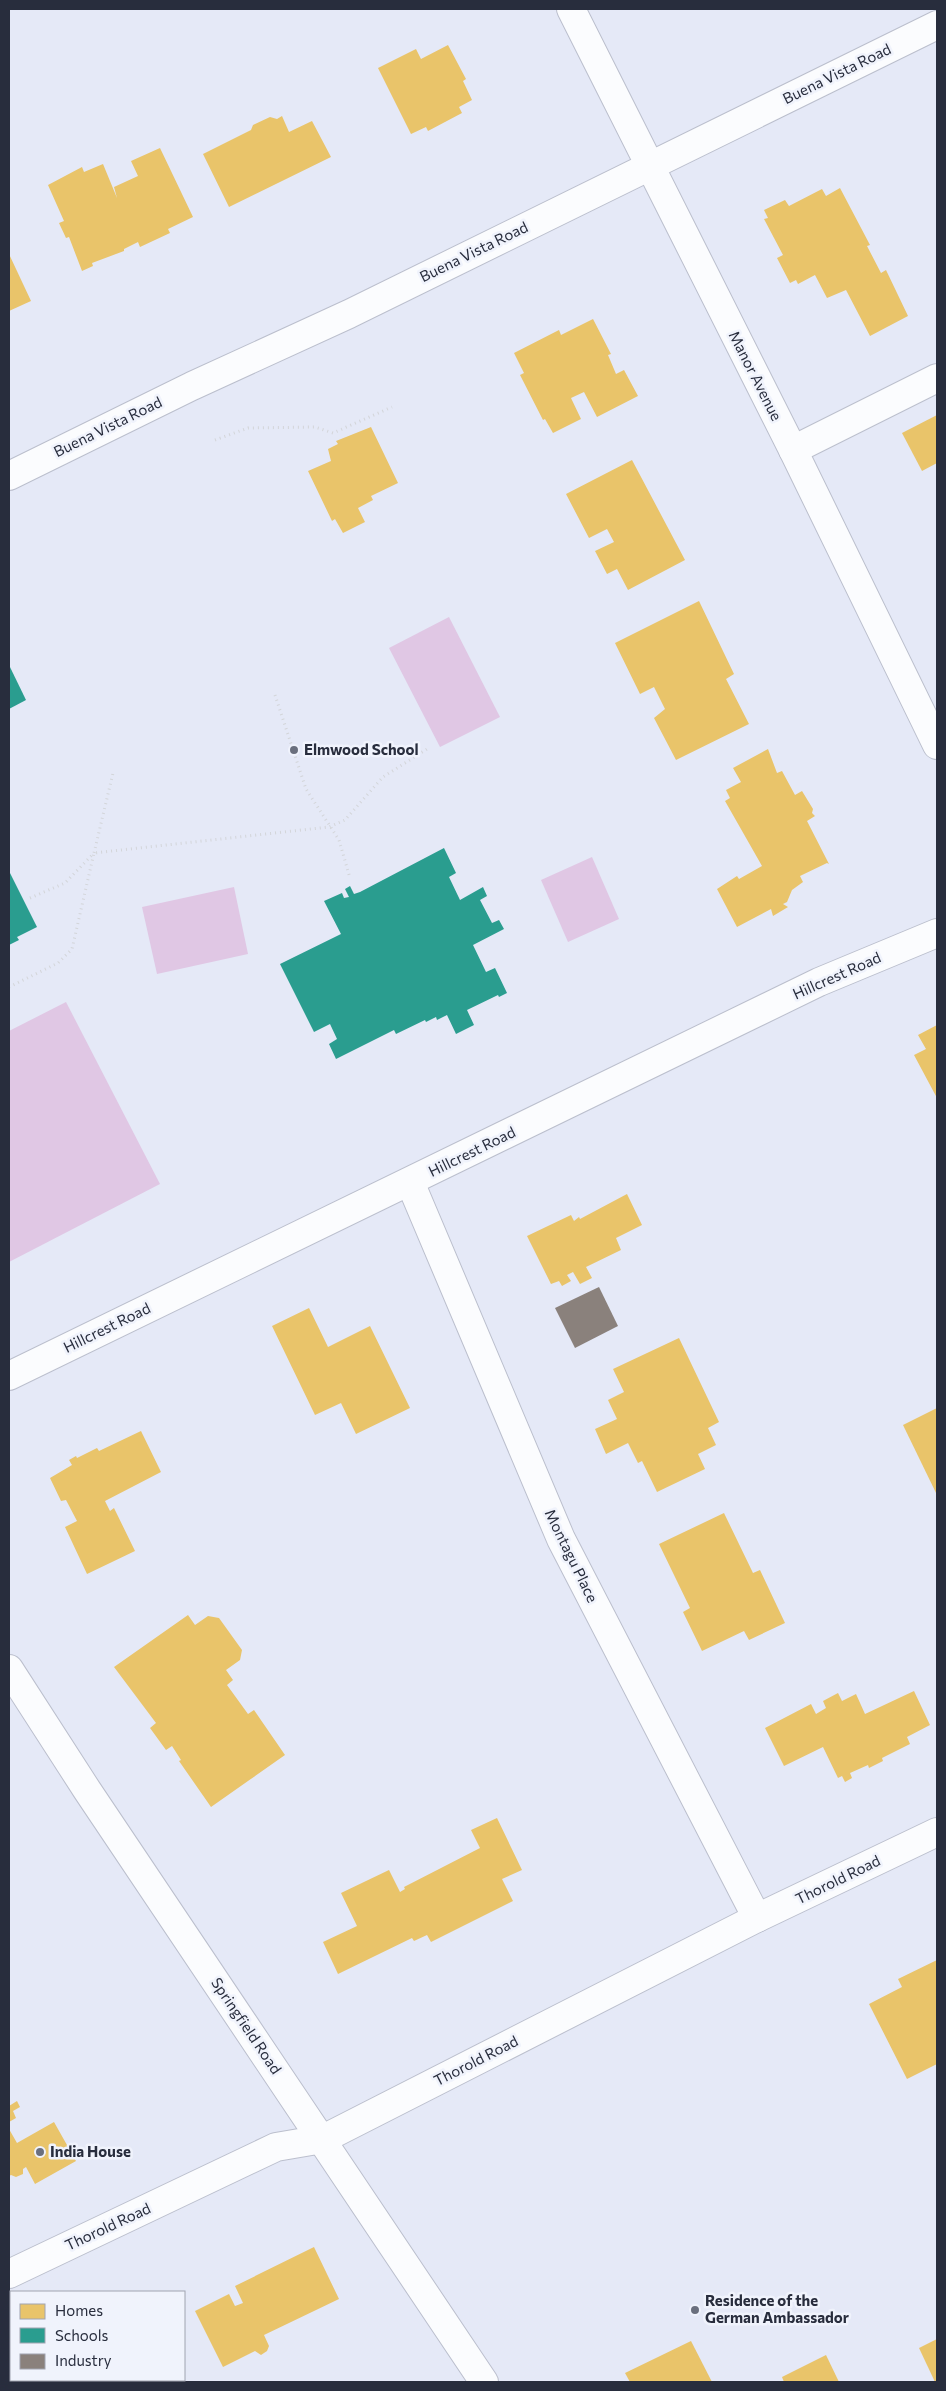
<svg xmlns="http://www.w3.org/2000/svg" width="946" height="2391" font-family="Commissioner,sans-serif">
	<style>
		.green { fill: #e0c7e4 }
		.homes { fill: #e9c46a }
		.schools { fill: #2a9d8f }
		.industry { fill: #8a817c }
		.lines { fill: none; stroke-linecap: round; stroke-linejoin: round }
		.minor-casing { stroke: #bbbfcd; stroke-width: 30 }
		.path { stroke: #d3d5d9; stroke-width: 3; stroke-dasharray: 1 4; stroke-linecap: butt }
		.minor { stroke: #fbfcfe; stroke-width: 28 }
		.poi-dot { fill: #6a6f7e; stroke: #f0f3fc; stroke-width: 2 }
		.labels { text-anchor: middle; stroke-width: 5; stroke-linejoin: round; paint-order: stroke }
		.street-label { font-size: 15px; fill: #282d3d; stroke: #f0f3fc }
		.poi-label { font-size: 15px; font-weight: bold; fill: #282d3d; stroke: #f0f3fc; text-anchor: start }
	</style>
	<rect width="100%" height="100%" fill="#e5e9f7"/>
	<g class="green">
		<polygon points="449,617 500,717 440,747 389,648"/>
		<polygon points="592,857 619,919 568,942 541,880"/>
		<polygon points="234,887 248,954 157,974 142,907"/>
		<polygon points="66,1002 160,1184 9,1262 9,1031"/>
	</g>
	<g class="homes">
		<polygon points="448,45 466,79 463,81 472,100 459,107 462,113 428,131 426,127 411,134 378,68 416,49 421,59"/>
		<polygon points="282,116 289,132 312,121 331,157 229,207 203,154 251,130 253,125 270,117 277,119"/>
		<polygon points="160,148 193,217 168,229 170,233 140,247 138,242 124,249 124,251 92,263 93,266 82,271 69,237 66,238 59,223 64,221 48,185 82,167 84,172 103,164 117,198 114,187 138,176 131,161"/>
		<polygon points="840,188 870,245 867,246 881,273 886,270 908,316 870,336 846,290 827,298 815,275 798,284 796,280 790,283 777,258 783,255 764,219 768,218 764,210 785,200 789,206 822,189 826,196"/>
		<polygon points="9,254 31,301 9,311"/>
		<polygon points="593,319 611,354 608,355 616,374 624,370 638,396 597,417 584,392 571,398 581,419 553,433 545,419 543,420 520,375 524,373 514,353 559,330 561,335"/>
		<polygon points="937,415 937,463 922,471 902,433"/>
		<polygon points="371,427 398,483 371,496 373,500 358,508 365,522 343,533 335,519 332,521 308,471 331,461 328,449 338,444 336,441"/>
		<polygon points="632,460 685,560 628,590 617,569 607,574 595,551 614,542 607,529 589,538 566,494"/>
		<polygon points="699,601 734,674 726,679 749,724 676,760 654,718 665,709 654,687 640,694 615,643"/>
		<polygon points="768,749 777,773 782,771 795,795 802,791 813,809 812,813 815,816 807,821 829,864 827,863 800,876 803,882 792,890 787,902 783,904 788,907 773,916 771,909 737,927 717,889 737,876 739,879 762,866 725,801 730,798 726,790 741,782 733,768"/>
		<polygon points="937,1025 937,1098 914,1055 926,1049 918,1035"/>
		<polygon points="627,1194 642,1225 616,1238 621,1250 586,1267 592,1278 580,1284 573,1272 567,1275 571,1281 562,1286 559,1281 551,1284 527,1236 571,1215 574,1221 579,1217 580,1219"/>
		<polygon points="309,1308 328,1347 370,1326 410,1408 356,1434 341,1403 315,1415 272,1326"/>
		<polygon points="679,1338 719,1422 708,1428 716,1445 698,1454 705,1469 657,1492 642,1461 638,1463 628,1443 606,1454 595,1429 617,1419 608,1400 624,1392 613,1369"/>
		<polygon points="937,1408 937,1495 903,1425"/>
		<polygon points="141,1431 161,1472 105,1501 110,1511 114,1508 135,1551 87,1574 65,1527 77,1521 66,1500 61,1501 50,1478 72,1465 69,1460 76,1456 77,1458 97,1448 99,1451"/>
		<polygon points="724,1513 753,1573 760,1570 785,1623 749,1640 744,1631 702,1651 683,1612 690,1608 659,1544"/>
		<polygon points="188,1615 195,1625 208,1616 219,1618 242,1650 240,1660 226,1670 233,1680 227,1685 248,1714 254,1710 285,1755 211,1807 179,1761 181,1760 172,1746 166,1750 150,1728 156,1723 114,1667"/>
		<polygon points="914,1691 930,1725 907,1737 910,1744 882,1758 883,1761 869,1768 868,1765 850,1773 852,1778 845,1782 842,1776 838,1778 823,1747 784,1766 765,1728 811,1704 816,1714 826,1708 823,1701 838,1693 842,1701 856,1694 865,1714"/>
		<polygon points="497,1818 522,1870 502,1879 513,1901 431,1942 427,1935 414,1941 412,1938 338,1974 323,1942 357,1926 341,1893 389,1870 400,1892 405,1889 404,1887 480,1848 471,1830"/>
		<polygon points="937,1960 937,2064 907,2079 869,2004 902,1987 898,1979"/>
		<polygon points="17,2101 20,2107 13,2111 16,2118 9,2122 9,2106"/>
		<polygon points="54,2122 76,2161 35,2184 26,2167 23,2169 23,2174 16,2177 11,2175 9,2176 9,2129 17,2143"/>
		<polygon points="314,2247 339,2299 264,2335 269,2346 267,2351 261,2355 255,2351 223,2367 195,2311 229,2294 235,2306 243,2303 235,2286"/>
		<polygon points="937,2339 937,2382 935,2382 919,2348"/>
		<polygon points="691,2341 712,2382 630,2382 625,2373"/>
		<polygon points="826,2355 839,2382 784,2382 782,2377"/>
	</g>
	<g class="schools">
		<polygon points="9,665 26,700 9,709"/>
		<polygon points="444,848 456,873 449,877 460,900 483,887 487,896 480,900 492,923 499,920 504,929 473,945 486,972 495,968 507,993 499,997 498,995 467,1010 474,1025 456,1034 447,1015 437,1020 436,1017 426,1022 425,1020 396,1034 394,1030 336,1059 329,1044 337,1039 330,1024 314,1032 280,964 341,934 324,901 342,893 344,898 349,897 345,889 350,886 354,894 360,892"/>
		<polygon points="9,871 37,927 17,937 19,940 9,945"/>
	</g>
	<g class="industry">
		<polygon points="599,1287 618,1326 575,1348 555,1308"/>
		<polygon points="45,2380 111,2380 113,2382 46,2382"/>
	</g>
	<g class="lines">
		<g class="minor-casing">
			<g id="minor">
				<polyline points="571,9 793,450 937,745"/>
				<polyline points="793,450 937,378"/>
				<polyline points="9,476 192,386 349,314 937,25"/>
				<polyline points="410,1182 561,1539 757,1918"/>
				<polyline points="9,1376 819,982 937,933"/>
				<polyline points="9,1669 87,1790 484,2382"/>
				<polyline points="9,2274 276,2147 323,2139 757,1918 937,1832"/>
			</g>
		</g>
		<g class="path">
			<polyline points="215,440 248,428 315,427 333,433 392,407"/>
			<polyline points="275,695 306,789 339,840 350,878"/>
			<polyline points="30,898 65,883 94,853 113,773"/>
			<polyline points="9,987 58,963 72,949 94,853 329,827 345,820 383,777 427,749"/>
		</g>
		<use href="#minor" class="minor"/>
	</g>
	<g class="poi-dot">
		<circle cx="294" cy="750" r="5"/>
		<circle cx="40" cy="2152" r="5"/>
		<circle cx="695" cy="2310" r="5"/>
	</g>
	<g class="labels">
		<g class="street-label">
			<text transform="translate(837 74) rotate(-26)" y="5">Buena Vista Road</text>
			<text transform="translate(474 252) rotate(-26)" y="5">Buena Vista Road</text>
			<text transform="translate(755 376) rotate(63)" y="5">Manor Avenue</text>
			<text transform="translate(108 427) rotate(-26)" y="5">Buena Vista Road</text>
			<text transform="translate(837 976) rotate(-24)" y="5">Hillcrest Road</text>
			<text transform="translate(472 1152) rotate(-26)" y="5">Hillcrest Road</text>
			<text transform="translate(107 1328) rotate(-26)" y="5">Hillcrest Road</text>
			<text transform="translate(571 1556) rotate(64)" y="5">Montagu Place</text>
			<text transform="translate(838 1880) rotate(-26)" y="5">Thorold Road</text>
			<text transform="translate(246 2026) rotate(56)" y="5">Springfield Road</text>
			<text transform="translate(476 2061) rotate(-27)" y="5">Thorold Road</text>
			<text transform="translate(108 2227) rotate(-25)" y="5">Thorold Road</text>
		</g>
		<g class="poi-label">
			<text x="304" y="755">Elmwood School</text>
			<text x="50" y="2157">India House</text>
			<text x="705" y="2306">Residence of the<tspan x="705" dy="17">German Ambassador</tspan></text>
		</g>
	</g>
	<rect width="946" height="2391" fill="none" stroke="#282d3d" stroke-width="20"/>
	<rect x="10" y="2291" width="175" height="90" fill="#f0f3fc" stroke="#a0a4b0"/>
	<rect x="20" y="2304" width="25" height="15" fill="#e9c46a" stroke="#a0a4b0"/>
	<text x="55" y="2316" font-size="15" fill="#282d3d">Homes</text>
	<rect x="20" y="2328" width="25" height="15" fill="#2a9d8f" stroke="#a0a4b0"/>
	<text x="55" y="2341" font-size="15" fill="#282d3d">Schools</text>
	<rect x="20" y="2354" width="25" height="15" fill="#8a817c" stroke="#a0a4b0"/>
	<text x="55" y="2366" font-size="15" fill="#282d3d">Industry</text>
</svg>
